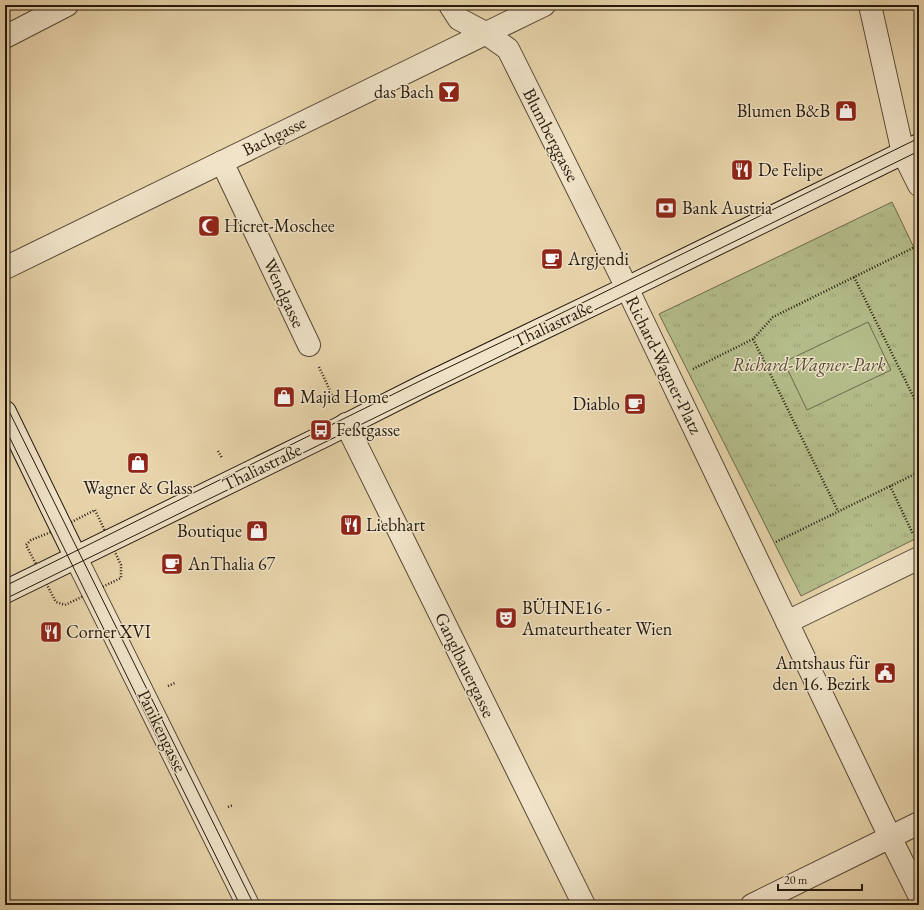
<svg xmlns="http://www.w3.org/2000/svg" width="924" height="910" font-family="'EB Garamond',serif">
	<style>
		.grass { fill: url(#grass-tufts); stroke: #6c6b4c }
		.pitch { fill: #b4bd8b; stroke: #6c6b4c }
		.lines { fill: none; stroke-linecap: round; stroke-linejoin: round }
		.minor-casing { stroke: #544834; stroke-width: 24 }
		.secondary-casing { stroke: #23190d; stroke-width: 24 }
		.path { stroke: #23190d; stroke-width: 2.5; stroke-dasharray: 1 2; stroke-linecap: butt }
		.minor { stroke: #f0e3c8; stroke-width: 22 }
		.secondary { stroke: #f0e3c8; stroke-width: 22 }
		.tram { stroke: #23190d; stroke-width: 1 }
		.labels { text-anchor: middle; stroke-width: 3; stroke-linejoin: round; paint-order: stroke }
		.poi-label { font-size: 18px; fill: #23190d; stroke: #f0e3c8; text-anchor: start }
		.street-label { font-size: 18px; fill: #23190d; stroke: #f0e3c8 }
		.park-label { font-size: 18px; font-style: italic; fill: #4e4a33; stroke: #f0e3c8 }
	</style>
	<defs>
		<pattern id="grass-tufts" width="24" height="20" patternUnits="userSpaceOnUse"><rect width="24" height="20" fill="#b4bd8b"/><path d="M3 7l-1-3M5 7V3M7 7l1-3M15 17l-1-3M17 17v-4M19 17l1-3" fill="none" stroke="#9aa277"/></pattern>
	</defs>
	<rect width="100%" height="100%" fill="#e8d4ab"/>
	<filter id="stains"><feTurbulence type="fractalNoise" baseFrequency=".005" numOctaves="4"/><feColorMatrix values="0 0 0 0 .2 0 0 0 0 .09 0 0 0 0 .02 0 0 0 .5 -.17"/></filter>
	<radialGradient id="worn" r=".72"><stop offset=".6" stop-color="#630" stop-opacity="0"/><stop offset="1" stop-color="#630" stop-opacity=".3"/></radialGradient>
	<polygon class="grass" points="892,202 919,258 919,537 801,596 659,314"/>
	<polygon class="pitch" points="868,322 891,370 807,410 784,362"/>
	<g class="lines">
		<g class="minor-casing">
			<g id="minor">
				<polyline points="450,5 459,19 487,34 508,49 627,288 890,837 919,895"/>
				<polyline points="870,5 903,153 919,185"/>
				<polyline points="5,37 67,5"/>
				<polyline points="222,162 309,345"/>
				<polyline points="5,268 544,5"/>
				<polyline points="346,424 584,905"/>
				<polyline points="76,558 248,905"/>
				<polyline points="787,622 919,558"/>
				<polyline points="752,905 919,823"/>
			</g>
		</g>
		<g class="secondary-casing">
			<g id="secondary">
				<polyline points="5,412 76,558"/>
				<polyline points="5,592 324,436 425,385 627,288 919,145"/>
			</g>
		</g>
		<g class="path">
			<polyline points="854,277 919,408"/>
			<polyline points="753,339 838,511"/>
			<polyline points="319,367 335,401"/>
			<polyline points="693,369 753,339 773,317 919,245"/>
			<polyline points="218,451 222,458"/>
			<polyline points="890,486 913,534"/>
			<polygon points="95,510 121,565 121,578 65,605 56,602 26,545 31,540 56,530"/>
			<polyline points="776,542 919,472"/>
			<polyline points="168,686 175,683"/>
			<polyline points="228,807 233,805"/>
		</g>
		<use href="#minor" class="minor"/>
		<use href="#secondary" class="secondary"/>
		<g class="tram">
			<polyline points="5,403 254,905"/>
			<path d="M 5,428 C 83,587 161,746 240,905"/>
			<polyline points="5,586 422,380 527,330 919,138"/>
			<polyline points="5,599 919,151"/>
		</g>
	</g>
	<defs>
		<g id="bar-square" transform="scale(1.15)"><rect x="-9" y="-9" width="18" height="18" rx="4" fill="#8f2418" stroke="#f0e3c8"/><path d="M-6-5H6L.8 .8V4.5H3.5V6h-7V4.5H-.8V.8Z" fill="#fff"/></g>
		<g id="shop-square" transform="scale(1.15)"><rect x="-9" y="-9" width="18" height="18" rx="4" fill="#8f2418" stroke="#f0e3c8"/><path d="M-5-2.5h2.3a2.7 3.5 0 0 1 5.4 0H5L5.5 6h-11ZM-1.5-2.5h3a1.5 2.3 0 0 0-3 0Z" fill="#fff"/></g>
		<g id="restaurant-square" transform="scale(1.15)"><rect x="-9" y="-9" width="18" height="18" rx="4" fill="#8f2418" stroke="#f0e3c8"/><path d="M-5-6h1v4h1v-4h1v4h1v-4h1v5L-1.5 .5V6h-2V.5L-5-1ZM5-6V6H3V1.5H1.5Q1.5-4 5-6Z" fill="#fff"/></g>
		<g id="bank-square" transform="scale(1.15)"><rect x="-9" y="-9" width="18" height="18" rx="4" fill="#8f2418" stroke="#f0e3c8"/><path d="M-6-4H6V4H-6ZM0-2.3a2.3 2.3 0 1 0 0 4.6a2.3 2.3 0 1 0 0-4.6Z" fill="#fff"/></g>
		<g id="mosque-square" transform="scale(1.15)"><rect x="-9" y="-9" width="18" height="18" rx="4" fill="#8f2418" stroke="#f0e3c8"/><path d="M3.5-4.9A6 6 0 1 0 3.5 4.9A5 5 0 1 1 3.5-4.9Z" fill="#fff"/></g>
		<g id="cafe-square" transform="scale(1.15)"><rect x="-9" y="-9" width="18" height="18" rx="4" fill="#8f2418" stroke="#f0e3c8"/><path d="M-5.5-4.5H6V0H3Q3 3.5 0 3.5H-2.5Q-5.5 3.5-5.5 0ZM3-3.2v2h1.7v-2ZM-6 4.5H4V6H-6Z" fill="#fff"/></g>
		<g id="bus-square" transform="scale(1.15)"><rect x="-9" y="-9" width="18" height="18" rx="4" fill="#8f2418" stroke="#f0e3c8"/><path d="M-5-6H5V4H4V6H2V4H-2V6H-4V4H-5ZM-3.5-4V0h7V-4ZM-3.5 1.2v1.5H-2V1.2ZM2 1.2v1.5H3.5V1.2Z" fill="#fff"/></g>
		<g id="theatre-square" transform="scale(1.15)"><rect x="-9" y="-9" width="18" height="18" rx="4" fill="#8f2418" stroke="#f0e3c8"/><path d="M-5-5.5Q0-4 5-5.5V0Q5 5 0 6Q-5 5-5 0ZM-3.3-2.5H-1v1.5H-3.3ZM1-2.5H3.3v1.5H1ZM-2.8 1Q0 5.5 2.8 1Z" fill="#fff"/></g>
		<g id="civic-square" transform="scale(1.15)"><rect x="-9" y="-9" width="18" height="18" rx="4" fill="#8f2418" stroke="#f0e3c8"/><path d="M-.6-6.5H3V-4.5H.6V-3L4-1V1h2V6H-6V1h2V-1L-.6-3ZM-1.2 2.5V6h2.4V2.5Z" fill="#fff"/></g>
	</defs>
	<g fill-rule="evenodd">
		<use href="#bar-square" x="449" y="92"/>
		<use href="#shop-square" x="846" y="111"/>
		<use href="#restaurant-square" x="742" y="170"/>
		<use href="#bank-square" x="666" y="208"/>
		<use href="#mosque-square" x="209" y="226"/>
		<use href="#cafe-square" x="552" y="259"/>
		<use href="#shop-square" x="284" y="397"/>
		<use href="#cafe-square" x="635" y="404"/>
		<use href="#bus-square" x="321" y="430"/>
		<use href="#shop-square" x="138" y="463"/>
		<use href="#restaurant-square" x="351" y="525"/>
		<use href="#shop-square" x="257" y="531"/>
		<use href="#cafe-square" x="172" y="564"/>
		<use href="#theatre-square" x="506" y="618"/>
		<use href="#restaurant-square" x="51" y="632"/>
		<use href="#civic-square" x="885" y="673"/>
	</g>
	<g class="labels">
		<g class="poi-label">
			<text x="434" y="98" text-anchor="end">das Bach</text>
			<text x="830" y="117" text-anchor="end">Blumen B&amp;B</text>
			<text x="758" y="176">De Felipe</text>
			<text x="682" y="214">Bank Austria</text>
			<text x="224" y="232">Hicret-Moschee</text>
			<text x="568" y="265">Argjendi</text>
			<text x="300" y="403">Majid Home</text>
			<text x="620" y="410" text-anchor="end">Diablo</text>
			<text x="336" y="436">Feßtgasse</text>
			<text x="138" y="494" text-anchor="middle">Wagner &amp; Glass</text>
			<text x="366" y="531">Liebhart</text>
			<text x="242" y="537" text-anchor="end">Boutique</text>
			<text x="188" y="570">AnThalia 67</text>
			<text x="522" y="614">BÜHNE16 -<tspan x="522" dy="21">Amateurtheater Wien</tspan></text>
			<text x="66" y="638">Corner XVI</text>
			<text x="870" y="669" text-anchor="end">Amtshaus für<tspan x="870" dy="21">den 16. Bezirk</tspan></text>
		</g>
		<g class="street-label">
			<text transform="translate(551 135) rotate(63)" y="6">Blumberggasse</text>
			<text transform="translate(274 136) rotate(-26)" y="6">Bachgasse</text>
			<text transform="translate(284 293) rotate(65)" y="6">Wendgasse</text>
			<text transform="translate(553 324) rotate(-25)" y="6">Thaliastraße</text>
			<text transform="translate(664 365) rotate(64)" y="6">Richard-Wagner-Platz</text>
			<text transform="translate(262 467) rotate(-26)" y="6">Thaliastraße</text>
			<text transform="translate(465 665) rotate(64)" y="6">Ganglbauergasse</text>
			<text transform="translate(162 731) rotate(64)" y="6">Panikengasse</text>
		</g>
		<g class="park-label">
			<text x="809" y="371">Richard-Wagner-Park</text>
		</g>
	</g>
	<rect width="924" height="910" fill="none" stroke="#e8d4ab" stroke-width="20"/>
	<rect x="6" y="6" width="912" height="898" fill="none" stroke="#23190d" stroke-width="2"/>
	<rect x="10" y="10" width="904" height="890" fill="none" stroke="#23190d"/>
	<path d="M778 884v6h84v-6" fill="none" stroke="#23190d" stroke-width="2"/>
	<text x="784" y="884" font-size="12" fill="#23190d" stroke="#f0e3c8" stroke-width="3" paint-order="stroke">20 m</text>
	<rect width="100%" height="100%" filter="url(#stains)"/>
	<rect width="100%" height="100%" fill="url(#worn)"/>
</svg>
